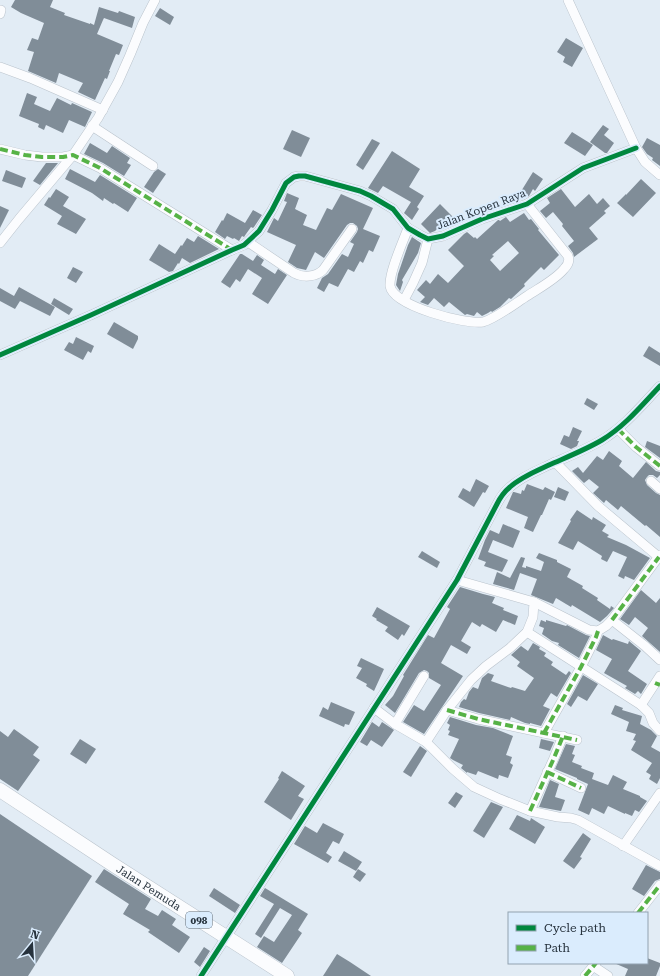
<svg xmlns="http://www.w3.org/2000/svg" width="660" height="976" font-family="'Roboto Serif',serif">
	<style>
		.building { fill: #808d98; fill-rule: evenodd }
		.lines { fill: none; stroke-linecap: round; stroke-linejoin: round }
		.street-casing { stroke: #bac3cc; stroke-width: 10 }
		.primary-casing { stroke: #bac3cc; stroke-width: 15 }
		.street { stroke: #fbfcfe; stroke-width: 9 }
		.primary { stroke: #fbfcfe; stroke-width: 14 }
		.quiet { stroke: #56b246; stroke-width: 4; stroke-dasharray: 8 4; stroke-linecap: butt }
		.cycleway-casing { stroke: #daecfd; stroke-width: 8 }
		.cycleway { stroke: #00873e; stroke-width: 5 }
		.labels { text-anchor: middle; stroke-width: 4; stroke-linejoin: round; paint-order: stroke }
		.shield { fill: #daecfd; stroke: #5c6a77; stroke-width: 1 }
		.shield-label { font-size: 10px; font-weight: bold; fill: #26323d }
		.street-label { font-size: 11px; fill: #26323d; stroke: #daecfd }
	</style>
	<rect width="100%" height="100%" fill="#e2ecf5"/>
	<g class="building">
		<polygon points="15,0 53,0 50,7 65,13 64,15 90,24 90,23 94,25 99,7 118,13 119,11 135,17 132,28 104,18 103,20 97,34 123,45 119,55 116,54 109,71 110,71 107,79 105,78 95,100 78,92 83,83 59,73 56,83 28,71 34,52 27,50 32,38 38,40 44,23 21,13 11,7"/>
		<polygon points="160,8 174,17 170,25 155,16"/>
		<polygon points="566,38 583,48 572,67 563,62 565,57 557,52"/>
		<polygon points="27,93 37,97 34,104 50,111 57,98 71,105 72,103 92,112 85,127 69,120 63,133 46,125 44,130 38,127 39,124 19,116"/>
		<polygon points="603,125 609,129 604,135 614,143 607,153 605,153 590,142"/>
		<polygon points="292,130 310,138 301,157 283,149"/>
		<polygon points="572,132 593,145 585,156 564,143"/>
		<polygon points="647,138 660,145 660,166 652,160 653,158 647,154 642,147"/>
		<polygon points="372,139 380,143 363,170 356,165"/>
		<polygon points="90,143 107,153 112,146 130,158 127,163 131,165 124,176 103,163 84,154"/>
		<polygon points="392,151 420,169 409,187 424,196 417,207 419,209 412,220 404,213 411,202 383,186 378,193 368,188"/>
		<polygon points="46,163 58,163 40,185 33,181"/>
		<polygon points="70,169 95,182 100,175 137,198 128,212 114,203 113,204 104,198 103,201 92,193 65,179"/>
		<polygon points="158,169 166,174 153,193 144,187 154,172"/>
		<polygon points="6,170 26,178 22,188 2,181"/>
		<polygon points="533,172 543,179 535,191 533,189 529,196 527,197 520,193"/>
		<polygon points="641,179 656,193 633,217 617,203 626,194 626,195"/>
		<polygon points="56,189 69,197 63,206 86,219 76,234 57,224 62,216 44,205 49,197 50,198"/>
		<polygon points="561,189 575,207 589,194 597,204 603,198 610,206 604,211 606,213 589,228 598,239 574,257 573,253 568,246 574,241 562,226 563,224 553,212 546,218 540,211 550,203 547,198"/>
		<polygon points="287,193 299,198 295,209 307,215 303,225 316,230 327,208 332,210 341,194 373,208 363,229 380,236 373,252 369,250 363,263 360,261 354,272 348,269 338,287 329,283 324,292 317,288 322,278 328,274 342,254 348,257 354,244 350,242 357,232 358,229 357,226 353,223 350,223 347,225 324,258 315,252 306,270 297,268 288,262 296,245 267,232 274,218 278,221 287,202 284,201"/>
		<polygon points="440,204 454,218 446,228 440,230 438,228 435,231 430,233 421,224"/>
		<polygon points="0,206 9,210 0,228"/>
		<polygon points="253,210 262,215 254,227 253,228 251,227 246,234 244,237 242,236 239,241 234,238 233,239 227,236 225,239 215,232 222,220 223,221 227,213 245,223"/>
		<path d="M 524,213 L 529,220 L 531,219 L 539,229 L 538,230 L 559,255 L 544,270 L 541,267 L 524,284 L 525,286 L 511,299 L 509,298 L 500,307 L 492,312 L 491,311 L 488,313 L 482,316 L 477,312 L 474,316 L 467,314 L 465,315 L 449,302 L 444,307 L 434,298 L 428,305 L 420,302 L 425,297 L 417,290 L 426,280 L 430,284 L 438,274 L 448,283 L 464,266 L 448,250 L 464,234 L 467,232 L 474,238 L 475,237 L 477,239 L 498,220 L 499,220 L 500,221 L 506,217 L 510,222 ZM 508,241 L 519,253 L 500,271 L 490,260 L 494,256 L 492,255 Z"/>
		<polygon points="198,236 219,249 190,263 182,258 179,264 178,263 173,271 169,272 149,260 159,244 175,254 181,245 182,246 187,238 194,242"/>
		<polygon points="412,237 421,243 418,253 402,280 403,282 400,291 396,285 398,274 408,245"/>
		<polygon points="240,254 242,254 253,261 257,255 264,260 261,265 275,274 278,269 287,275 268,304 252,294 262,278 248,269 240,282 236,279 230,288 221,282"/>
		<polygon points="73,267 83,272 76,283 67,278"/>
		<polygon points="19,287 55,307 50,316 20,301 15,309 0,301 0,288 14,296"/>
		<polygon points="54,298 73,309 69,315 51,304"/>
		<polygon points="114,322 138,336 138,339 133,349 107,334"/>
		<polygon points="76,337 94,346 91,353 88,351 83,360 64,350 69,342 73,344"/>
		<polygon points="649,346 660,353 660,366 643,356"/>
		<polygon points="587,398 598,404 594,410 584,404"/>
		<polygon points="573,427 582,431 577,441 579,441 577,446 571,449 560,444 564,435 569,437"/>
		<polygon points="647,441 660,446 660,458 645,447"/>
		<polygon points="609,451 622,461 619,466 633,478 646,462 656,471 660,472 660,475 657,478 653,475 649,475 647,477 645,480 647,485 656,493 660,495 660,537 646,525 645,526 621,506 618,510 606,500 604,503 593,493 599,487 589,479 584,483 572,471 578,467 583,473 597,456 603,460"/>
		<polygon points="476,479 489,486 485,493 483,492 474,507 458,497 463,488 470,492"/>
		<polygon points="527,484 543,490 545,487 555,492 551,500 549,499 542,515 541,515 533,532 524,528 528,517 506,508 513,492 514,492 521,494 522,490 524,491"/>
		<polygon points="558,487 569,492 565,501 554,497"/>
		<polygon points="577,510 592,520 593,517 606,525 602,531 609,535 607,537 626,545 650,558 634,580 625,576 624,579 618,576 627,557 613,551 607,562 601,559 602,556 578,541 573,550 558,543 571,521 570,520"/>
		<polygon points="503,524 520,531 513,548 493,540 488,552 508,560 502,572 484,566 486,562 478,559 485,540 490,530 499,534"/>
		<polygon points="422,551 440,562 437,568 418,557"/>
		<polygon points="539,553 557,560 557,562 571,569 567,577 583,586 582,588 598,598 597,600 610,609 611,606 614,608 607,616 600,622 572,605 571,607 556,598 553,604 531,595 537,579 520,573 514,590 493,584 497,572 510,578 521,557 525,558 522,567 526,568 526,566 541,571 544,562 536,558"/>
		<polygon points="460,587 483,594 495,597 492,603 504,608 503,610 518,616 515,625 503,620 496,632 482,624 480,627 472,622 461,641 471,647 467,654 451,645 441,663 463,676 424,734 403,722 414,705 424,711 441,685 429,678 429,673 427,671 424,670 419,673 395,713 385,705 393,696 404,676 403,675 428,635 434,638 450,609 447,607"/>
		<polygon points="641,590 656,603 660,598 660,652 642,636 648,628 635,617 629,625 620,619"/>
		<polygon points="377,607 410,626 404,636 402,634 398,640 385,631 388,627 376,620 377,619 372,616"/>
		<polygon points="541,620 546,622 546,620 566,626 567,625 586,635 590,636 579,658 558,645 559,643 552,641 542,634 544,628 539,626"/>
		<polygon points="603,635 612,640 613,639 628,644 629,641 641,651 628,671 647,684 641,694 638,691 635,694 625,688 627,686 604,673 612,659 596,650"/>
		<polygon points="533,643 540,647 539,649 546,653 544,656 553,662 551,665 566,675 569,671 571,673 557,697 551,693 543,706 550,709 541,726 530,723 530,724 525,723 511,717 510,720 479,713 459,707 461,702 464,699 466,700 469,692 473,687 478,689 482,678 488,673 494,675 491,681 511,688 512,687 525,691 534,678 517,666 520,662 511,655 521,646 528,651"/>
		<polygon points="361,658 384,669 374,691 366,686 367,684 356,678 362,668 357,666"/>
		<polygon points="583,675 598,684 587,701 578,696 571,707 567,704"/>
		<polygon points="331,702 355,712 349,725 345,724 344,727 319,716 323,707 328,710"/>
		<polygon points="615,705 623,708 622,710 642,716 640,724 651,730 657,736 651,747 660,752 660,778 657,784 649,779 651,775 646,772 652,763 631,750 636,741 633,740 636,734 626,731 629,722 611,714"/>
		<polygon points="450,717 476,725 493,728 513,736 506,755 512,757 510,763 513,765 508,778 499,775 498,779 478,771 476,775 467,772 467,773 461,768 463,765 453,760 450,758 459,739 448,735 450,731 448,730 450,725 447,723"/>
		<polygon points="372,722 379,727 382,722 394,730 382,747 371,740 367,746 360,742"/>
		<polygon points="14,729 39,747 33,755 40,760 18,791 0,779 0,731 8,737"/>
		<polygon points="80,739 96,749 86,764 70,754"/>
		<polygon points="541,739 554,742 550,751 539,748"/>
		<polygon points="566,744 575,746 572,754 575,755 572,762 582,766 581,768 594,773 592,779 608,785 613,775 627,782 623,789 640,796 640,797 647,801 639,812 635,810 632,816 625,813 625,814 608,806 604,814 592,808 589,815 578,810 588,784 577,779 577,778 555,769"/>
		<polygon points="420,746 427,751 411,777 403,772"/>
		<polygon points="282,771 305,786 298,796 304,799 291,820 264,802 279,779 278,778"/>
		<polygon points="550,780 559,784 555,797 565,800 561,811 539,807"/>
		<polygon points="456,792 463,796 455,808 448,803"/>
		<polygon points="491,802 503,807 484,838 473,831"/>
		<polygon points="0,814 92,876 28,976 0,976"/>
		<polygon points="517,815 530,821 531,818 545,827 535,844 509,829"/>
		<polygon points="323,823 344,834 339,844 333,841 326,853 332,857 328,863 294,844 305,826 317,833"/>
		<polygon points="583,833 591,839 580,857 582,858 574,869 563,861"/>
		<polygon points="344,851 362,862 356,871 338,861"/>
		<polygon points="646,865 660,872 660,879 655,881 644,896 632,889"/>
		<polygon points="104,869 151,899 145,909 158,916 162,910 176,919 172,925 190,937 179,953 148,932 150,930 123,914 129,904 95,882"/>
		<polygon points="358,869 366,874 360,882 353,877"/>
		<polygon points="214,888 240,905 235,913 209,896"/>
		<polygon points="265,888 308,914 298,930 302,933 282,963 257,947 264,936 274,942 292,915 280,908 261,938 255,934 274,904 260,896"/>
		<polygon points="204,947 210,951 200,967 194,962"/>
		<polygon points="337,954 350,962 371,976 323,976"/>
		<polygon points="647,958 660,963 660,966 656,976 625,976 628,969 614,963 647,963"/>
	</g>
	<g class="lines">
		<g class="street-casing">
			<g id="street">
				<polyline points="568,0 636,148 645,162 660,175"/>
				<polyline points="0,14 1,10"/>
				<polyline points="0,67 30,78 103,110"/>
				<polyline points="92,126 153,166"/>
				<polyline points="0,149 25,155 42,157 63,157 73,155 100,168 232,250"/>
				<path d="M 408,228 C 403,242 389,272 390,286 C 393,306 466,325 483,322 C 495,319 516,303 527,296 C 539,288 555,280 564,269 C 568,265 570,261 568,256 L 527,204"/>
				<path d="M 248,242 L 294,273 C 303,278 316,277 323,270 L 352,229"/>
				<polyline points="0,243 19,219 73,155 98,118 118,82 130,55 143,23 155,0"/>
				<polyline points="404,300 413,283 422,263 428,239"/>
				<polyline points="0,355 91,315 232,250 244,245 259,231 272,210 286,183 294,177 299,176 305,176 360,191 371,196 393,209 408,228 420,235 428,239 443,236 482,219 527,204 583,168 636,148"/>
				<polyline points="618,429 636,447 660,466"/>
				<polyline points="555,462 598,506 660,558"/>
				<polyline points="651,481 660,489"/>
				<polyline points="534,602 589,630 598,631 606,626 612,620 660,555"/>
				<polyline points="612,620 645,646 660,660"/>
				<polyline points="527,632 641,705 649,713 653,723 660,731"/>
				<polyline points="641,705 660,676"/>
				<polyline points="374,708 395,724 426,742 453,769 474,787 500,799 530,811 558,817 571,818 578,820 660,866"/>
				<polyline points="447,710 478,719 577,740"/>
				<polyline points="395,724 424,676"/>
				<polyline points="544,733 581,667 596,637 598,631"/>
				<polyline points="426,742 447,710 471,680 486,666 510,648 527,632 533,617 534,602 457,580"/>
				<polyline points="547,772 581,788"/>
				<polyline points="530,811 554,758 563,736"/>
				<polyline points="623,846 660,793"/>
				<polyline points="638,913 660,885"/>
				<polyline points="593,966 608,976"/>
				<path d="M 201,976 L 457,580 L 497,504 C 500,498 504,492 510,487 C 521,477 536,471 549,465 C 567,457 585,450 602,440 C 625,426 642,405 660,386"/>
				<polyline points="585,976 596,963"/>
			</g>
		</g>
		<g class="primary-casing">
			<g id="primary">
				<path id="s1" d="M 0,790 L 112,864 L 287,976"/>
			</g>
		</g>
		<use href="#street" class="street"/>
		<use href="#primary" class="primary"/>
		<g class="quiet">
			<polyline points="0,149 25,155 42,157 63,157 73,155 100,168 232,250"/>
			<polyline points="618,429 636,447 660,466"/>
			<polyline points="612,620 659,557"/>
			<polyline points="655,683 660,685"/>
			<polyline points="447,710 478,719 577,740"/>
			<polyline points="544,733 581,667 596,637 598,631"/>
			<polyline points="547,772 581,788"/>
			<polyline points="530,811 554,758 563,736"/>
			<polyline points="638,913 660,885"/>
			<polyline points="585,976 596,963"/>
		</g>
		<g class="cycleway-casing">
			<g id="cycleway">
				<polyline points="0,355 91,315 232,250 244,245 259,231 272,210 286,183 294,177 299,176 305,176 360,191 371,196 393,209 408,228 420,235 428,239 443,236 482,219 527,204 583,168 636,148"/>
				<path d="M 201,976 L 457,580 L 497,504 C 500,498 504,492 510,487 C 521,477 536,471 549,465 C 567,457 585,450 602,440 C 625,426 642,405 660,386"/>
			</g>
		</g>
		<use href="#cycleway" class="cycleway"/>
	</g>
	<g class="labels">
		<rect class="shield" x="186" y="912" width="26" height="16" rx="3"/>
		<g class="shield-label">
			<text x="199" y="924">098</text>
		</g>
		<g class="street-label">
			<text transform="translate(481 209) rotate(-21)" y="4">Jalan Kopen Raya</text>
			<text dy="4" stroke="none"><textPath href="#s1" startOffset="178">Jalan Pemuda</textPath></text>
		</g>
	</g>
	<rect x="508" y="912" width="140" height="52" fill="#daecfd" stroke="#92a2b0"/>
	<rect x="516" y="925" width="20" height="6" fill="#00873e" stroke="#92a2b0"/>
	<text x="544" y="932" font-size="12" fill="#26323d">Cycle path</text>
	<rect x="516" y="945" width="20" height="6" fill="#56b246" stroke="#92a2b0"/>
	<text x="544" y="952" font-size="12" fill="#26323d">Path</text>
	<g transform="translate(32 944) rotate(18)" stroke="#daecfd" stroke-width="3" paint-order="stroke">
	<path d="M0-3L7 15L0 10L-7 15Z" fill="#26323d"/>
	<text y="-6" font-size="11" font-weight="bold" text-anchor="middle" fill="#26323d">N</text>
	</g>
</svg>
